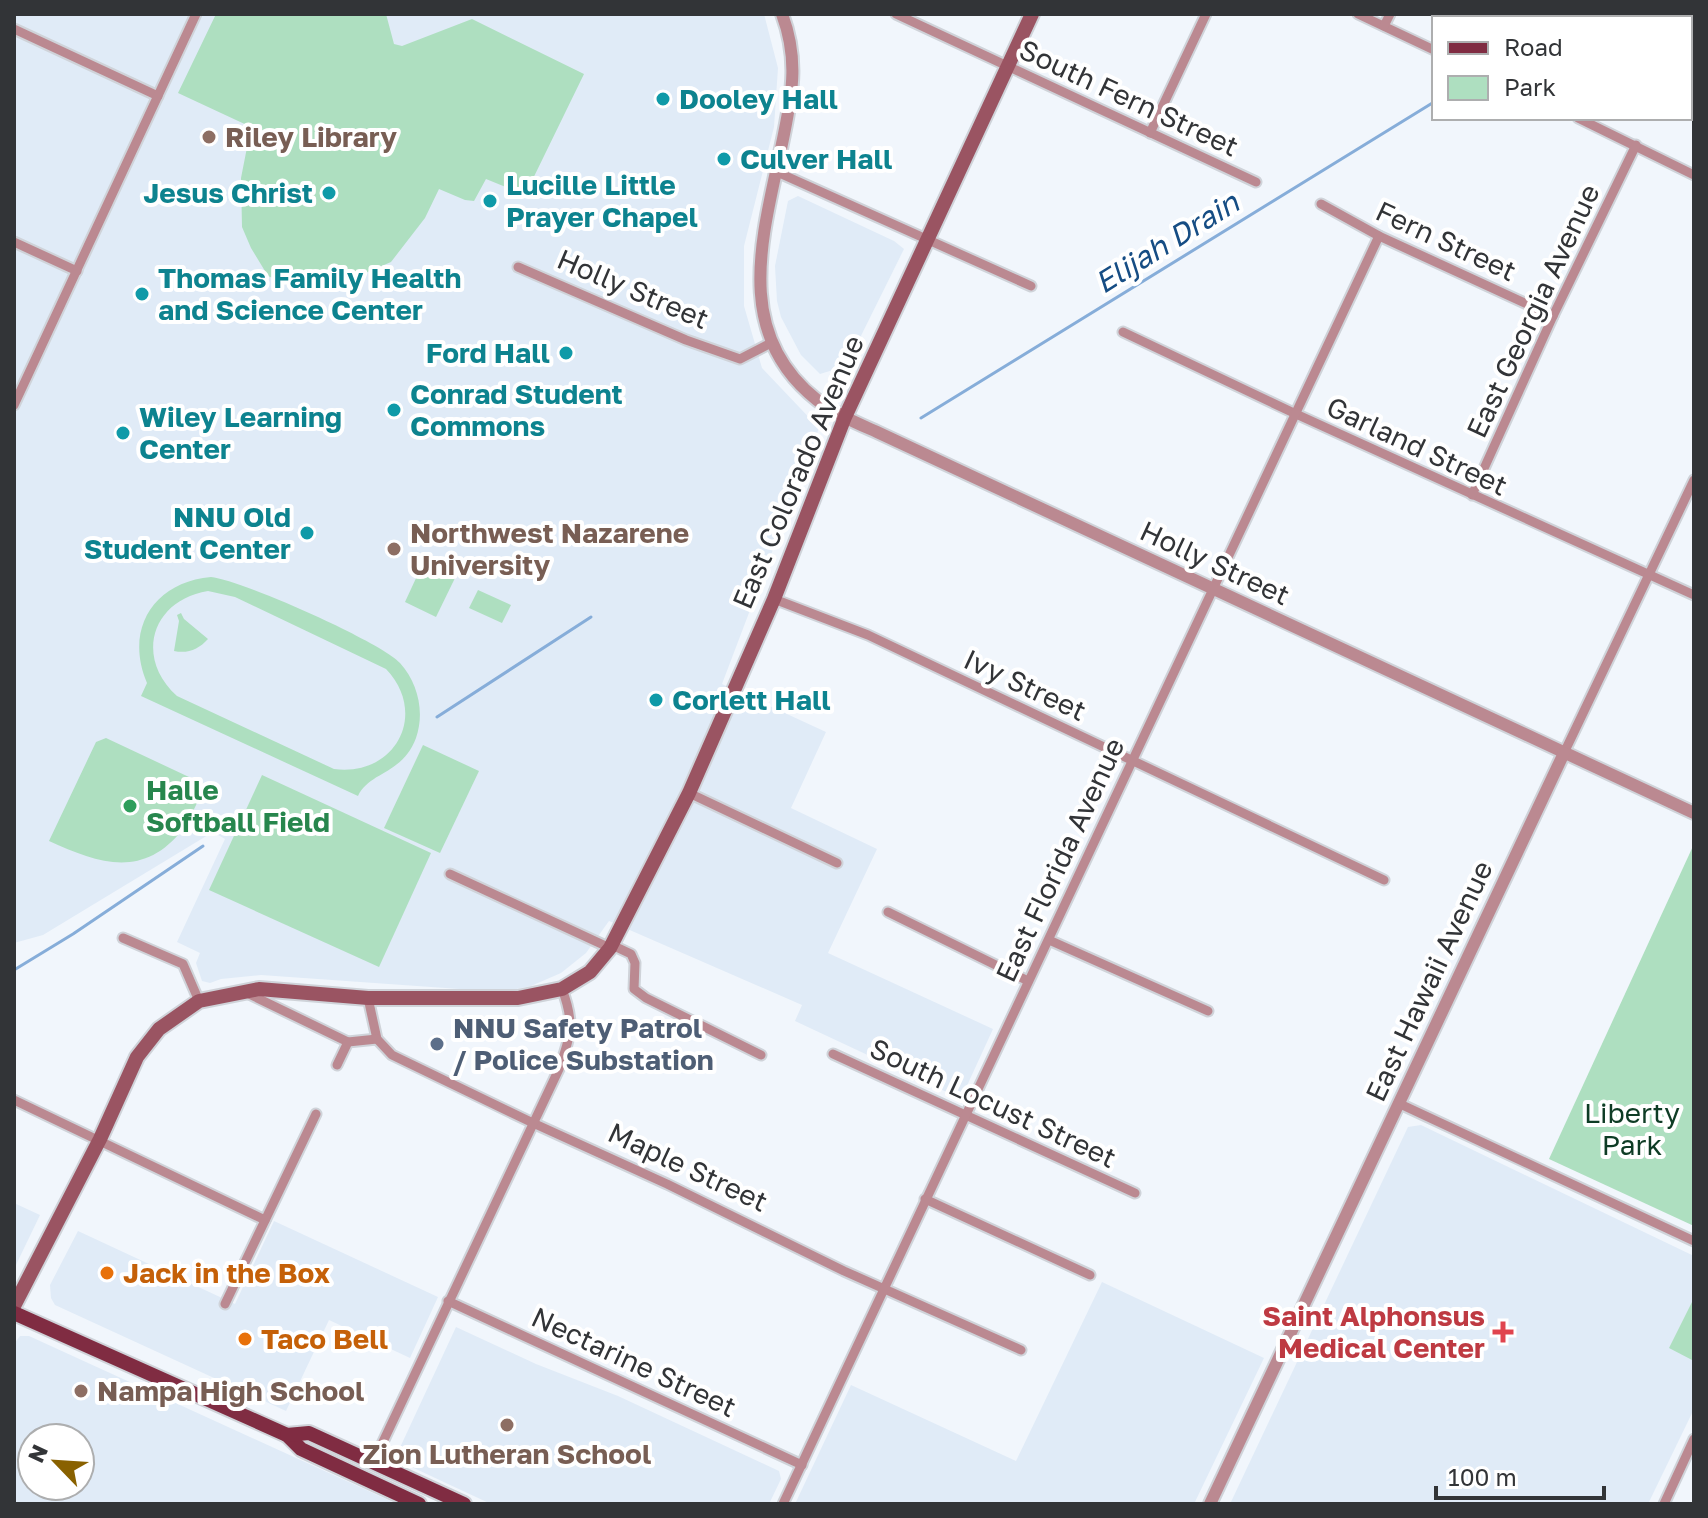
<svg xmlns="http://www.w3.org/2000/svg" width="1708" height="1518" font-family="'Golos Text',sans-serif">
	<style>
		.built { fill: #e0ebf7; fill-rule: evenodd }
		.green { fill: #aedfc0; fill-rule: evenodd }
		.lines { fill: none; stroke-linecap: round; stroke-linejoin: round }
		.stream { stroke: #86add9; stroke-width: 3 }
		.minor-casing { stroke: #cfd3d9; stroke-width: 13 }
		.tertiary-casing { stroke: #cfd3d9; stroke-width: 16 }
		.secondary-casing { stroke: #cfd3d9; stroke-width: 18 }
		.primary-casing { stroke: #cfd3d9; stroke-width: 18 }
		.minor { stroke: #bb8991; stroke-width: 9 }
		.tertiary { stroke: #bb8991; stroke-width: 12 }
		.secondary { stroke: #9a5462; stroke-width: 14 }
		.primary { stroke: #802c42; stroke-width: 14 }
		.culture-dot { fill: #0f9aa8; stroke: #fff; stroke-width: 3 }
		.education-dot { fill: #8d6e63; stroke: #fff; stroke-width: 3 }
		.leisure-dot { fill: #2e9e5b; stroke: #fff; stroke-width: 3 }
		.service-dot { fill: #5c6f8a; stroke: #fff; stroke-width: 3 }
		.food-dot { fill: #e8710a; stroke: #fff; stroke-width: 3 }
		.health-dot { fill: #e0444e; stroke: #fff; stroke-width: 3 }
		.labels { text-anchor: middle; stroke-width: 8; stroke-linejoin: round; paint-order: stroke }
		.street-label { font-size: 28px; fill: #323437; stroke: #fff }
		.culture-label { font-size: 28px; font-weight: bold; fill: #0d838f; stroke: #fff; text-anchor: start }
		.education-label { font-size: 28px; font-weight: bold; fill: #785e54; stroke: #fff; text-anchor: start }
		.leisure-label { font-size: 28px; font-weight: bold; fill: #27864d; stroke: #fff; text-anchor: start }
		.service-label { font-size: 28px; font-weight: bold; fill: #4e5e75; stroke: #fff; text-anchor: start }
		.park-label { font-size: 28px; fill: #0e3c25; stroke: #fff }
		.food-label { font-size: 28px; font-weight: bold; fill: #c56008; stroke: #fff; text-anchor: start }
		.health-label { font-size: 28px; font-weight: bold; fill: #be3a42; stroke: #fff; text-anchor: end }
		.water-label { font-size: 30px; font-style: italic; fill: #164d84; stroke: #fff }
	</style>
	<rect width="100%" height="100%" fill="#f1f6fc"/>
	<g class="built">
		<polygon points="14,14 764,14 778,68 774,127 744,246 744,306 762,368 819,428 722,684 826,732 791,808 877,849 828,953 993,1029 965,1090 953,1095 795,1021 802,1005 609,921 586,953 561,973 531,986 502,992 261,975 221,979 210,983 202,981 196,963 200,953 177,942 225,839 213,832 43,935 14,943"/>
		<polygon points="798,196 894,241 904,249 846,366 820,374 801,355 781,317 777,301 775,266 788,201"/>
		<polygon points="1421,1125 1694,1256 1694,1409 1648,1504 1230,1504 1408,1127"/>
		<polygon points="14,1203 40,1215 14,1269"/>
		<polygon points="274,1221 438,1297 410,1358 329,1320 286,1411 55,1305 51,1298 50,1285 78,1231 235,1304"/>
		<polygon points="1102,1282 1264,1358 1194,1504 795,1504 851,1385 1016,1461"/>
		<polygon points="456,1327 536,1364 618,1396 779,1471 781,1479 769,1504 491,1504 403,1463 397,1454"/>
		<path d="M 20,1336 L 29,1336 L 397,1504 L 14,1504 L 14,1344 ZM 80,1438 L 80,1486 L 32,1486 L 32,1438 Z"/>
	</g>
	<g class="green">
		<polygon points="216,14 386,14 394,44 402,46 472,19 584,74 525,195 486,179 474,201 465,200 439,189 425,218 391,262 328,289 297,289 268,276 251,248 242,227 241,178 251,127 178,93"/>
		<polygon points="423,563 455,578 436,617 405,602"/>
		<path d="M 211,577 C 241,580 381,642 400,663 C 418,683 425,712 416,738 C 402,775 370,771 358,796 L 141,696 L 147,683 C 124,629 154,582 211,577 ZM 208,591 L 235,597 L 386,669 C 429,714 395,777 334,769 L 177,696 C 134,657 152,600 208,591 Z"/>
		<polygon points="478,590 511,605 502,623 469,608"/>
		<path d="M 181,613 L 184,619 L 208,639 C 199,649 188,654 174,651 L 179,621 L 177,615 Z"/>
		<path d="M 106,738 L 206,785 C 198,799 192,816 183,829 C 143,880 98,863 49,841 L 96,742 Z"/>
		<polygon points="423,745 479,771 440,853 384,828"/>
		<polygon points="262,775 431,853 379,967 209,890"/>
		<polygon points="1694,844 1694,1226 1549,1159"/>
		<polygon points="1694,1298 1694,1361 1669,1348"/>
	</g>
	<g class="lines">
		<g class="stream">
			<polyline points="1577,18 1584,14"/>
			<polyline points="921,418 1434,102"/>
			<polyline points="437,717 591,617"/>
			<polyline points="14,970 73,934 203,846"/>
		</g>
		<g class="minor-casing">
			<g id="minor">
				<polyline points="896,14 1256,182"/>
				<polyline points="1358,14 1434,50"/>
				<polyline points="1384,26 1390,14"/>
				<polyline points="14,29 158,96"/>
				<polyline points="1578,118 1694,175"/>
				<polyline points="1150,133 1206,14"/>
				<polyline points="777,172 1031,286"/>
				<polyline points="1321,204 1379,236 1553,316"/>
				<polyline points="14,242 77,271"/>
				<polyline points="518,267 686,340 740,359 771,343"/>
				<polyline points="1123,332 1296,414 1694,595"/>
				<polyline points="14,405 196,14"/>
				<polyline points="1472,495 1553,316 1636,145"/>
				<polyline points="774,599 868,635 1384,880"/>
				<polyline points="1564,753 1694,480"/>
				<polyline points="689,793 837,863"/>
				<polyline points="450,874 610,948"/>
				<polyline points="888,912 1028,981"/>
				<polyline points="123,938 183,964 199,1001"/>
				<polyline points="1049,940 1208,1011"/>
				<polyline points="612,945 631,954 635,963 634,989 646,998 761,1055"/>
				<polyline points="247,993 348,1042"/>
				<polyline points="368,998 377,1039 392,1055 533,1123 667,1184 844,1271 1021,1350"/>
				<polyline points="833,1054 1135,1193"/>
				<polyline points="337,1065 348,1042 377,1039"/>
				<polyline points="14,1100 265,1220"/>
				<polyline points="1398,1103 1694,1241"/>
				<polyline points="925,1199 1090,1275"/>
				<polyline points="448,1301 802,1465"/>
				<polyline points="225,1304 316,1114"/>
				<path d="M 373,1463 L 559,1069 C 571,1036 575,1023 562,989"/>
				<polyline points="783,1504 1379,236"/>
				<polyline points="1664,1504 1694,1439"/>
			</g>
		</g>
		<g class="tertiary-casing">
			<g id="tertiary">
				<path d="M 782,14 C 798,57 793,90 784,134 C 766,226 728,330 817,400 C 835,414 857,423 877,432 L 1694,813"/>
				<polyline points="1210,1504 1564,753"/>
			</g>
		</g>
		<g class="secondary-casing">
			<polyline id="secondary" points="14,1306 100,1139 137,1057 159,1029 199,1001 259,989 368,998 518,998 562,989 590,972 610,948 689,793 774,599 845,417 1032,14"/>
		</g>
		<g class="primary-casing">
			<g id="primary">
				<polyline points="14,1313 287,1435 301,1449 419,1504"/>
				<polyline points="287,1435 309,1433 464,1504"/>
			</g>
		</g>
		<use href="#minor" class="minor"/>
		<use href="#tertiary" class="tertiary"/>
		<use href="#secondary" class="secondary"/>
		<use href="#primary" class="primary"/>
	</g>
	<g class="culture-dot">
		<circle cx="663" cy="99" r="8"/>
		<circle cx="724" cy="159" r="8"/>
		<circle cx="329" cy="193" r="8"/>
		<circle cx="490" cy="201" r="8"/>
		<circle cx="142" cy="294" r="8"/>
		<circle cx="566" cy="353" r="8"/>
		<circle cx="394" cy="410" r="8"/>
		<circle cx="123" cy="433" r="8"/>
		<circle cx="307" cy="533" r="8"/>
		<circle cx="656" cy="700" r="8"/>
	</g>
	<g class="education-dot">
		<circle cx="209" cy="137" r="8"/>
		<circle cx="394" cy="549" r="8"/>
		<circle cx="81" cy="1391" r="8"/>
		<circle cx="507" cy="1425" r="8"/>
	</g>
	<circle class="leisure-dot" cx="130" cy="806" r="8"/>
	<circle class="service-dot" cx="437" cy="1044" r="8"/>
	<g class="food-dot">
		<circle cx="107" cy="1273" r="8"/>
		<circle cx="245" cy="1339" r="8"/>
	</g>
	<path class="health-dot" d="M1499 1320h8v8h8v8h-8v8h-8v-8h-8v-8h8z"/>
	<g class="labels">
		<g class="street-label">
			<text transform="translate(1129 98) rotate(25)" y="10">South Fern Street</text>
			<text transform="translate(1446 241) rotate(25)" y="10">Fern Street</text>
			<text transform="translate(633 289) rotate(23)" y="10">Holly Street</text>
			<text transform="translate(1533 311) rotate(-65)" y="10">East Georgia Avenue</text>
			<text transform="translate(1417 446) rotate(25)" y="10">Garland Street</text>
			<text transform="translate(798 472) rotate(-67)" y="10">East Colorado Avenue</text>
			<text transform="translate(1215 563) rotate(25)" y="10">Holly Street</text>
			<text transform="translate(1025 685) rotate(25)" y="10">Ivy Street</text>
			<text transform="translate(1060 860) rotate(-65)" y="10">East Florida Avenue</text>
			<text transform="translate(1429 981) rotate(-65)" y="10">East Hawaii Avenue</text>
			<text transform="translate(993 1103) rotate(25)" y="10">South Locust Street</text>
			<text transform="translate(688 1167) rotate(25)" y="10">Maple Street</text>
			<text transform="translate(634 1362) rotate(25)" y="10">Nectarine Street</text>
		</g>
		<g class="culture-label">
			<text x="679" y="109">Dooley Hall</text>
			<text x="740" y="169">Culver Hall</text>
			<text x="506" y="195">Lucille Little<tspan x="506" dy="32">Prayer Chapel</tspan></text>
			<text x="313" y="203" text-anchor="end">Jesus Christ</text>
			<text x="158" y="288">Thomas Family Health<tspan x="158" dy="32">and Science Center</tspan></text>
			<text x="550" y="363" text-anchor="end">Ford Hall</text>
			<text x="410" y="404">Conrad Student<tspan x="410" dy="32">Commons</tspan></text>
			<text x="139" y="427">Wiley Learning<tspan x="139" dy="32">Center</tspan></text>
			<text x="291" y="527" text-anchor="end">NNU Old<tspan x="291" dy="32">Student Center</tspan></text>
			<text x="672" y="710">Corlett Hall</text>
		</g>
		<g class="education-label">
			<text x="225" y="147">Riley Library</text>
			<text x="410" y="543">Northwest Nazarene<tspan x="410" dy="32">University</tspan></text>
			<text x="97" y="1401">Nampa High School</text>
			<text x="507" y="1464" text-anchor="middle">Zion Lutheran School</text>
		</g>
		<g class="leisure-label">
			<text x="146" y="800">Halle<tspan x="146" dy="32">Softball Field</tspan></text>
		</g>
		<g class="service-label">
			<text x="453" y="1038">NNU Safety Patrol<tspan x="453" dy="32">/ Police Substation</tspan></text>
		</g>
		<g class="park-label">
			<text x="1632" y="1123">Liberty<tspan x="1632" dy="32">Park</tspan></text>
		</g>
		<g class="food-label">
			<text x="123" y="1283">Jack in the Box</text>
			<text x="261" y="1349">Taco Bell</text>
		</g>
		<g class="health-label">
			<text x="1485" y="1326">Saint Alphonsus<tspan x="1485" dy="32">Medical Center</tspan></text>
		</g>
		<g class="water-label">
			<text transform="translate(1167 243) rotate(-32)" y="10">Elijah Drain</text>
		</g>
	</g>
	<rect width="1708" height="1518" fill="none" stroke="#323437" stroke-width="32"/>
	<rect x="1432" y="16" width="260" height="104" fill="#ffffff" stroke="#adaeaf" stroke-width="2"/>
	<rect x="1448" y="42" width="40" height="12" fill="#802c42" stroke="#adaeaf" stroke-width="2"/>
	<text x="1504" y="56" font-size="24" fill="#323437">Road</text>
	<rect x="1448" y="76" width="40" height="24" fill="#aedfc0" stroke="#adaeaf" stroke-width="2"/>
	<text x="1504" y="96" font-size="24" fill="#323437">Park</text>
	<g transform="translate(56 1462) rotate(295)"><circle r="38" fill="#ffffff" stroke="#adaeaf" stroke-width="2"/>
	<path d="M0-6L14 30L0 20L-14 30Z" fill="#896100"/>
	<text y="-12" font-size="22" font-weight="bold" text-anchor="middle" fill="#323437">N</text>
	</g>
	<path d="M1436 1486v12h168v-12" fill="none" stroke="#323437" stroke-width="4"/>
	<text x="1448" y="1486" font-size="24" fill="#323437" stroke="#ffffff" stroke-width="6" paint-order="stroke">100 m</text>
</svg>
